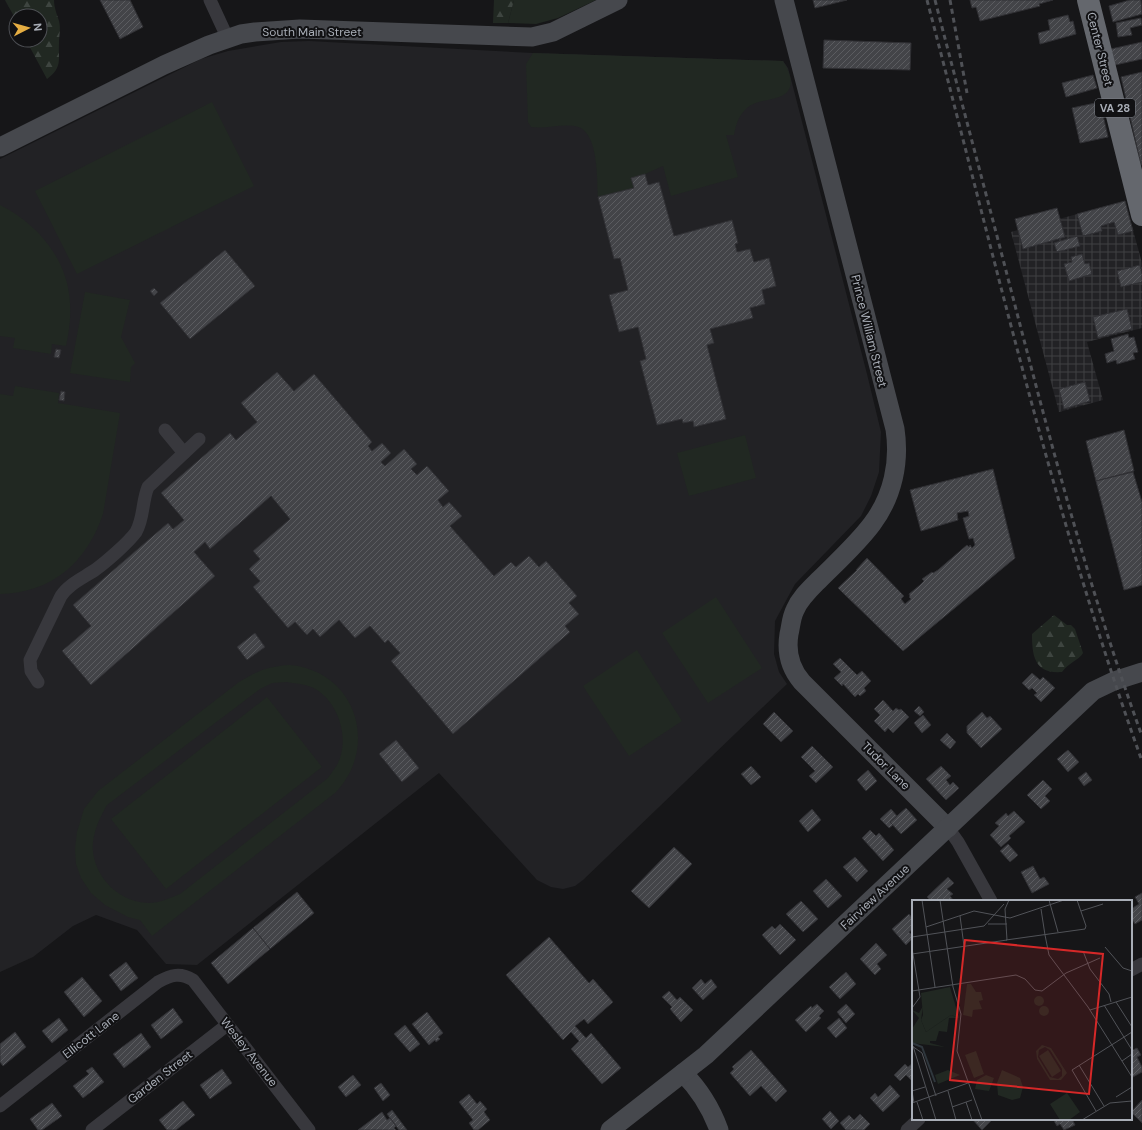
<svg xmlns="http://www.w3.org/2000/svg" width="1142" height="1130" font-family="'DM Sans',sans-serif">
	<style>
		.built { fill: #222225 }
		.industrial { fill: url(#industrial-grid) }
		.green { fill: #212822; fill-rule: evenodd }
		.forest { fill: url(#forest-firs) }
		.building { fill: url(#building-hatch); stroke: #303034 }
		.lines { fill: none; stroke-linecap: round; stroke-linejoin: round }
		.street { stroke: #38383d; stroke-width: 13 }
		.secondary { stroke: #46484d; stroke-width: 19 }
		.highway { stroke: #64676d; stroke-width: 22 }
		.rail { stroke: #4f5156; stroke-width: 3; stroke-dasharray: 5 4; stroke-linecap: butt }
		.labels { text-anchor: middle; stroke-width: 4; stroke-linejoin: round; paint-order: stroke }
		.shield { fill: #111113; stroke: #7b7f86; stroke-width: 1 }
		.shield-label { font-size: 11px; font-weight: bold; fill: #a9aeb7 }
		.street-label { font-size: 12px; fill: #a9aeb7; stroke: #111113 }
		.inset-river { fill: none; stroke: #2f373d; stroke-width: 2 }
		.inset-road { fill: none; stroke: #515358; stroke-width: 1 }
		.view { fill: #d62828; fill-opacity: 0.15; stroke: #d62828; stroke-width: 2 }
		.inset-edge { fill: none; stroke: #a9aeb7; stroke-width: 2 }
	</style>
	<defs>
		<pattern id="industrial-grid" width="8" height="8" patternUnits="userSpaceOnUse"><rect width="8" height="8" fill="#222225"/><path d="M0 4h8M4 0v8" fill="none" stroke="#3f4042"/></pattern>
		<pattern id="forest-firs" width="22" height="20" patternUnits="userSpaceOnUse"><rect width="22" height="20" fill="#212822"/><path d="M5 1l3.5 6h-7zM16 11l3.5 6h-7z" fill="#3e4540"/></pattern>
		<pattern id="building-hatch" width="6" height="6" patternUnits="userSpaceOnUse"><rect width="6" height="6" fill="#434448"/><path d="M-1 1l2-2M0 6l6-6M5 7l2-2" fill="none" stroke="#5b5c60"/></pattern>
	</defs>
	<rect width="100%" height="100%" fill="#161618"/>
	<polygon class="built" points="309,41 533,53 783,61 788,68 792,83 867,374 881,432 879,472 871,496 861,516 795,584 775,621 774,654 779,672 787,684 583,880 575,886 563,889 551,887 537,880 439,773 197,965 166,964 137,930 96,915 73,926 33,957 0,972 0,159 201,59 228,51 281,42"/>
	<polygon class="industrial" points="1125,201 1142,263 1142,328 1087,342 1103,400 1059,412 1011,232"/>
	<g class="green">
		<polygon points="514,0 596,0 558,18 536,24 508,23"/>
		<path d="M 533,53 L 783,61 C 791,73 797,91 779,97 C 769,101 756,100 747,108 C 738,116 736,125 734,135 L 726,135 L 738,177 L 671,196 L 663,166 L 645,174 L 631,178 L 634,188 L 598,197 C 597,179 599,128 574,126 C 560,124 546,129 531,127 L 528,122 L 526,64 Z"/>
		<polygon points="212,102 254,186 77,274 35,191"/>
		<path d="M 0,205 C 38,224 68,260 70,303 C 71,318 69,332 66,346 L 52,344 L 51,354 L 13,348 L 15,338 L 0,336 Z"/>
		<polygon points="85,292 130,300 121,337 135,363 131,367 130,382 70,373"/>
		<path d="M 15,386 L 59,393 L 58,403 L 120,413 L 103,514 C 87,562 52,593 0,594 L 0,394 L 13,396 Z"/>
		<polygon points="745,435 756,478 689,496 677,453"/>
		<polygon points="716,597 762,668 708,703 662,633"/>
		<polygon points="637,650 682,721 629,756 583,686"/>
		<path d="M 290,665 C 356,671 380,747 335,793 L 152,936 L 140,920 L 128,917 L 105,905 L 91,893 L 81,878 L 76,864 L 75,849 L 77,832 L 84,809 L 98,791 L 239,682 C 256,671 270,666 290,665 ZM 287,682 C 297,684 308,684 317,690 C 340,705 350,741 337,765 C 334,769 331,774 328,778 L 180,894 C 170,898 160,903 148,903 C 117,902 90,873 93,842 C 95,828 100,817 107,805 L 260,689 L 272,683 Z"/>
		<polygon points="267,697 322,767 166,889 111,819"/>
	</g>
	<g class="forest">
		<path d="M 5,0 L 54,0 C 54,8 57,14 59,21 C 61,29 59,36 59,43 C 58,60 63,67 47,79 L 26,40 L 40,40 L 40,16 L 16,16 L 16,20 Z"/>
		<polygon points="494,0 514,0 508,23 493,23"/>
		<path d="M 1054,615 L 1067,625 L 1071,625 L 1075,629 L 1083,653 C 1079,660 1068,663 1062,672 C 1035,674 1032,657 1032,634 Z"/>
	</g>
	<g class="building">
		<polygon points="100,0 130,0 143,27 120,39"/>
		<polygon points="813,0 847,0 815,8"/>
		<polygon points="970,0 1053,0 1039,4 1040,6 980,21 976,7 972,8"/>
		<polygon points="1130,0 1141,0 1142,14 1113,22 1109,6"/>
		<polygon points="1068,15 1070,22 1073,21 1076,34 1040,44 1038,33 1050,30 1048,20"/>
		<polygon points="1141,18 1142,25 1130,28 1132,35 1118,37 1116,23"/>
		<polygon points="824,40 911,43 910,70 823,68"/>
		<polygon points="1142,42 1142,59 1115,65 1111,49"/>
		<polygon points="1142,72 1142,165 1141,165 1121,77"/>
		<polygon points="1093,75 1097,88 1066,97 1062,83"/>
		<polygon points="1100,102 1108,137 1080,143 1072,108"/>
		<polygon points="645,174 648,185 659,182 674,236 732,220 738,243 735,244 737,252 750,249 754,262 769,258 776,286 762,290 765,304 750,308 753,318 710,329 714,343 707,345 726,419 694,427 693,421 683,423 682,419 657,425 640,361 646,359 638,327 619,332 609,295 628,290 620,258 614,259 598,197 634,188 631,178"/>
		<polygon points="1125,201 1133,231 1118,235 1114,222 1101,226 1102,231 1083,236 1077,214"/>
		<polygon points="1057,208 1065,237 1023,249 1015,219"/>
		<polygon points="1077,236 1080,246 1057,252 1054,243"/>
		<polygon points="225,250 255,286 190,339 160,303"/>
		<polygon points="1082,254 1085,264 1089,263 1092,274 1069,281 1064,264 1072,262 1071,257"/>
		<polygon points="1140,265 1142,274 1142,282 1121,287 1117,271"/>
		<polygon points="154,288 158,292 154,296 150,291"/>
		<polygon points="1127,309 1132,329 1098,338 1093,317"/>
		<polygon points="1128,334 1129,338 1134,337 1138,352 1133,353 1135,359 1117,364 1116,360 1107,363 1105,354 1114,351 1111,339"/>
		<polygon points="56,349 61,350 59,358 54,357"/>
		<polygon points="277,372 294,391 314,374 372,442 368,446 372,451 382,443 391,453 381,462 385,466 404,449 417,464 411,469 417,475 427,466 449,491 438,500 443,507 449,502 462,516 450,526 494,576 511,562 516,567 529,556 539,567 546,561 577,596 569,603 579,614 565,626 570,632 453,734 391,661 400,653 388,640 385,643 370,626 355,638 339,620 320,637 313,629 307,635 295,622 288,628 253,587 260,581 249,569 260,559 253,551 290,519 271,496 210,549 205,542 194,552 215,576 91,685 62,651 91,626 73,605 168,523 173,529 184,520 161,493 230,433 236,440 257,422 241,403"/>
		<polygon points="1085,382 1090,401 1064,409 1059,389"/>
		<polygon points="61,391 65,392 64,401 59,400"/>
		<polygon points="1124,430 1134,471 1096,481 1086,441"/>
		<polygon points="993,469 1015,558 903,651 838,588 857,570 856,570 867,558 904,596 901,599 905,604 911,599 909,597 910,596 909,594 920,585 924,581 922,579 932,572 933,573 938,570 967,545 969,547 970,545 972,548 975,545 973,538 969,539 963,518 969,516 968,511 957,513 958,520 921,531 910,490"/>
		<polygon points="1133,472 1142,502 1142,585 1124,590 1096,481"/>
		<polygon points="255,633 265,647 247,660 237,647"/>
		<polygon points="840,658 857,675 862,671 871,681 864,688 866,691 860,696 858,694 855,697 843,684 842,686 834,678 841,672 833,664"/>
		<polygon points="1032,673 1040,680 1043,677 1055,688 1041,702 1034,695 1037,693 1032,688 1029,690 1022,683"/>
		<polygon points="883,700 893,711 896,708 899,710 901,709 909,717 893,733 888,728 885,732 874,721 880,715 874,709"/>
		<polygon points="919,706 924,712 920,716 914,711"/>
		<polygon points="774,712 793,731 781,742 763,724"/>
		<polygon points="982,712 987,718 990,716 1002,729 981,748 967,733 967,726"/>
		<polygon points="923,715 931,725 922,733 914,723"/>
		<polygon points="947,733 956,742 950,749 940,740"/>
		<polygon points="396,740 419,768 402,782 379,754"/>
		<polygon points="812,746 833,767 816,783 809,776 815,771 801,757"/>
		<polygon points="1068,750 1079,762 1068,772 1057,759"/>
		<polygon points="751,766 761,777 751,785 741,774"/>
		<polygon points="941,766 951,776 946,780 950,785 953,782 959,788 946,800 926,779"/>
		<polygon points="868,770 877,781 866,791 857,780"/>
		<polygon points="1086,772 1092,780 1084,786 1078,778"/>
		<polygon points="1043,780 1052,789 1045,796 1050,801 1041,809 1027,795"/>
		<polygon points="906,808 917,820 901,834 890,822"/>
		<polygon points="812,809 821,820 808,832 799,821"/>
		<polygon points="891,809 897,816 890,822 893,825 889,828 880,819"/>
		<polygon points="1014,811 1025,822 1009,836 1011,838 1001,847 990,835 999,826 995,823 1006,813 1008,816"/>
		<polygon points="870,830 876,836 879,833 894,850 883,861 862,838"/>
		<polygon points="1008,844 1018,855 1010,862 1000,851"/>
		<polygon points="674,847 692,864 649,908 631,891"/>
		<polygon points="855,857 868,871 857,882 843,867"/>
		<polygon points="1033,866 1040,879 1044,877 1049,884 1032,893 1021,872"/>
		<polygon points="948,877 954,883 947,889 953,894 950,896 953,900 931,901 927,897"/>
		<polygon points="826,879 842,896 828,908 813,891"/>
		<polygon points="297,892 314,913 270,949 253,928"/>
		<polygon points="1142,893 1142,920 1135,924 1131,918 1131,909 1139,904 1135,897"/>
		<polygon points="801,901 818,919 803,932 786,914"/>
		<polygon points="909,914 913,919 913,929 909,932 913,936 913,938 906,945 892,929"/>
		<polygon points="780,924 796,940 780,955 762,935 772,926 775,929"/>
		<polygon points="253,928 270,949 228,984 211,963"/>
		<polygon points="549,937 589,983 593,979 613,1002 588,1024 584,1019 575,1026 586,1038 591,1033 621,1068 602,1084 571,1049 579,1041 571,1032 563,1040 506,975"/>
		<polygon points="876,943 887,955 877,964 881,969 875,975 860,959"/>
		<polygon points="126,962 138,978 121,991 109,975"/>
		<polygon points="846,972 856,984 840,999 829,987"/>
		<polygon points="82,977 102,1001 84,1017 64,992"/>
		<polygon points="701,979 705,984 711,979 717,987 703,1000 692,988"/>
		<polygon points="669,991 677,1000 680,997 693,1010 681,1022 670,1009 672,1007 662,997"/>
		<polygon points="817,1004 824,1011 819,1016 821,1018 806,1032 795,1020 811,1006 812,1008"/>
		<polygon points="846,1004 855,1014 846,1023 837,1012"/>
		<polygon points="173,1008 183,1022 161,1039 151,1025"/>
		<polygon points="427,1012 443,1033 438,1037 440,1039 436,1042 435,1040 429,1045 412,1024"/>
		<polygon points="59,1018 68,1030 52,1043 42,1031"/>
		<polygon points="839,1018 847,1028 836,1038 827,1028"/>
		<polygon points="405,1025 420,1044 410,1052 394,1034"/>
		<polygon points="15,1032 26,1047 3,1066 0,1062 0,1044"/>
		<polygon points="141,1033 151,1047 124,1068 113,1054"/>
		<polygon points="1137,1048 1141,1055 1137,1057 1142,1067 1142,1072 1131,1078 1131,1051"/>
		<polygon points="751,1050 787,1091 776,1102 761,1086 750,1096 730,1073 734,1069 732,1067"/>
		<polygon points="913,1063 913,1082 906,1075 900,1081 894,1075 905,1064 908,1067"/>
		<polygon points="92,1067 104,1082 83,1098 73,1086 89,1074 86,1071"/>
		<polygon points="222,1069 232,1083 210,1099 200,1085"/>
		<polygon points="353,1075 361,1085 346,1097 338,1087"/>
		<polygon points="381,1083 390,1095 383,1101 374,1088"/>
		<polygon points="890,1085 900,1096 883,1112 870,1098 875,1093 878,1097"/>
		<polygon points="469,1094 477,1104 480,1101 487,1109 484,1112 490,1120 478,1130 474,1130 469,1123 473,1120 459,1102"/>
		<polygon points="1142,1100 1142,1123 1131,1112"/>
		<polygon points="183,1101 195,1115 176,1130 167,1130 159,1120"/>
		<polygon points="52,1103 62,1116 42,1130 38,1130 30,1119"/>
		<polygon points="392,1110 407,1130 399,1130 387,1114"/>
		<polygon points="830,1111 839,1121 831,1129 822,1119"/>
		<polygon points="382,1112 387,1120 390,1118 396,1126 394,1128 396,1130 358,1130"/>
		<polygon points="860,1114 870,1124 864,1130 846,1130 840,1123 849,1115 854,1120"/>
		<polygon points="972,1119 990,1119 991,1121 982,1130"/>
		<polygon points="1053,1119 1072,1119 1075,1125 1064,1130 1060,1124 1057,1126"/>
	</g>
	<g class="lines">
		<g class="street">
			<polyline points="210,0 228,39"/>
			<polyline points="165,430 184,453"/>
			<path d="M 38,682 L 31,671 L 30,660 L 61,596 C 69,584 83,578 95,570 C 106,562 128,543 136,532 C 144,518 142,501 148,487 L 199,439"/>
			<polyline points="948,828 958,842 991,901"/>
			<polyline points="1131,970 1142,964"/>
			<path d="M 0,1106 L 158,982 C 171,975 180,972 193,980 L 309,1130"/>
			<polyline points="92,1130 227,1025"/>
			<polyline points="907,1130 919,1119"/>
		</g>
		<g class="secondary">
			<path d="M 784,0 L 895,429 C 900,462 893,496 872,524 C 857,544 837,562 820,579 C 810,589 800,598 795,610 C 791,618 791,626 789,634 C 786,652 790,668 802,682 L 948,828"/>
			<polyline points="0,147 164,65 209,45 241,34 255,32 300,29 532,37 553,32 618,0"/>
			<path d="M 683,1073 C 699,1089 711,1108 719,1130"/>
			<polyline points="610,1130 706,1055 1093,691 1114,681 1142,672"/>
		</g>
		<polyline class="highway" points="1088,0 1142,215"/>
		<g class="rail">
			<path d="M 927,0 C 994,255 1053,513 1142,761"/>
			<path d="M 935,0 C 960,97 986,193 1011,290 C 1050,440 1089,590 1142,736"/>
			<polyline points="950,0 967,93"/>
		</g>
	</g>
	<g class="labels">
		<rect class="shield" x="1095" y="99" width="40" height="18" rx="3"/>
		<g class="shield-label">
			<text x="1115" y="112">VA 28</text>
		</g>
		<g class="street-label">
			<text x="312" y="36">South Main Street</text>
			<text transform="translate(1100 49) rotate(76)" y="4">Center Street</text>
			<text transform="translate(869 331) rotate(76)" y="4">Prince William Street</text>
			<text transform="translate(886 766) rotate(45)" y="4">Tudor Lane</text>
			<text transform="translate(875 897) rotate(-43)" y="4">Fairview Avenue</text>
			<text transform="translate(91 1035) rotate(-38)" y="4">Ellicott Lane</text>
			<text transform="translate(249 1052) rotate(52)" y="4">Wesley Avenue</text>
			<text transform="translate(160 1077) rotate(-38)" y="4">Garden Street</text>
		</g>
	</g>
	<g transform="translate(912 900)">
		<rect width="220" height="220" fill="#161618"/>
		<path d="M 55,84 L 59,84 L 64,92 L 69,92 L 71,100 L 67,101 L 70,109 L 61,110 L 60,117 L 51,115 ZM 38,87 L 47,118 L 39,115 L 14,132 L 9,120 L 11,115 L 9,93 ZM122 101a5 5 0 1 1 10 0a5 5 0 1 1-10 0ZM127 111a5 5 0 1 1 10 0a5 5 0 1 1-10 0ZM 130,145 L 139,148 L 155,173 L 149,180 L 138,180 L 125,159 L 124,151 ZM 133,147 L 138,150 L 150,169 L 150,176 L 146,179 L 138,177 L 126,157 L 127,150 ZM 136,150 L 149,171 L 140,177 L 127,156 ZM 64,151 L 72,174 L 62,178 L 53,155 ZM 90,170 L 108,178 L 111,187 L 108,198 L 100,200 L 86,195 L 85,183 ZM 74,175 L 82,178 L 77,191 L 63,189 L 65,180 ZM 155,193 L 168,212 L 157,220 L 148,220 L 138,204 Z" fill="#212822" fill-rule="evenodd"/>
		<path d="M 11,106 L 9,120 L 14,132 L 39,115 L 47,118 L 37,118 L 35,132 L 27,131 L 24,141 L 18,141 L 18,143 L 33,147 L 0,143 L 0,129 L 7,118 L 0,110 L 7,113 ZM 36,170 L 48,175 L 26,184 L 23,175 Z" fill="#212822"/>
		<path class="inset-river" d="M 0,143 L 10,147 L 23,182"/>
		<path class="inset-road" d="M 10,0 L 23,87M 28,0 L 41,87 L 49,114 L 45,151 L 70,220M 137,0 L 146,32M 129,9 L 133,35M 169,11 L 191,4M 48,16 L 52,46M 76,24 L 95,24M 14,27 L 62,11 L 98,18 L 152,0M 133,35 L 137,55 L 176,107 L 220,177M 0,37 L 72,26 L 92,4M 94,40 L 173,29 L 174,26 L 165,0M 193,47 L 211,68 L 220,71M 0,48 L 8,97 L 0,108M 171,51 L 178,69 L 197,94 L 199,102M 0,54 L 95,40 L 93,9 L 97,0M 0,91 L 104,75 L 113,79 L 123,90 L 130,91 L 154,73 L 188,58M 204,102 L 220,127M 192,105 L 220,150M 178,110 L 220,97M 0,146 L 10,153 L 24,196M 1,146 L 24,220M 210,161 L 220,154M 167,165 L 192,206M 0,191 L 13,187M 0,191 L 2,203M 36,191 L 44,220M 204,197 L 220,187M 5,202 L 11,220M 54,202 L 60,220M 0,203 L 56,183M 40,207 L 60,200M 184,211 L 160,170 L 220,132M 170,220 L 198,203 L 220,201"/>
		<path class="view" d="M 53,40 L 191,54 L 177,194 L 38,180 Z"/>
		<rect width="220" height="220" class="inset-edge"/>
	</g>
	<g transform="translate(28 28) rotate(84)"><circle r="19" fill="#111113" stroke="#4e5055"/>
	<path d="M0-3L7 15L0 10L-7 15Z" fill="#e5ad42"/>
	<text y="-6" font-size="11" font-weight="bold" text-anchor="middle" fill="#a9aeb7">N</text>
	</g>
</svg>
